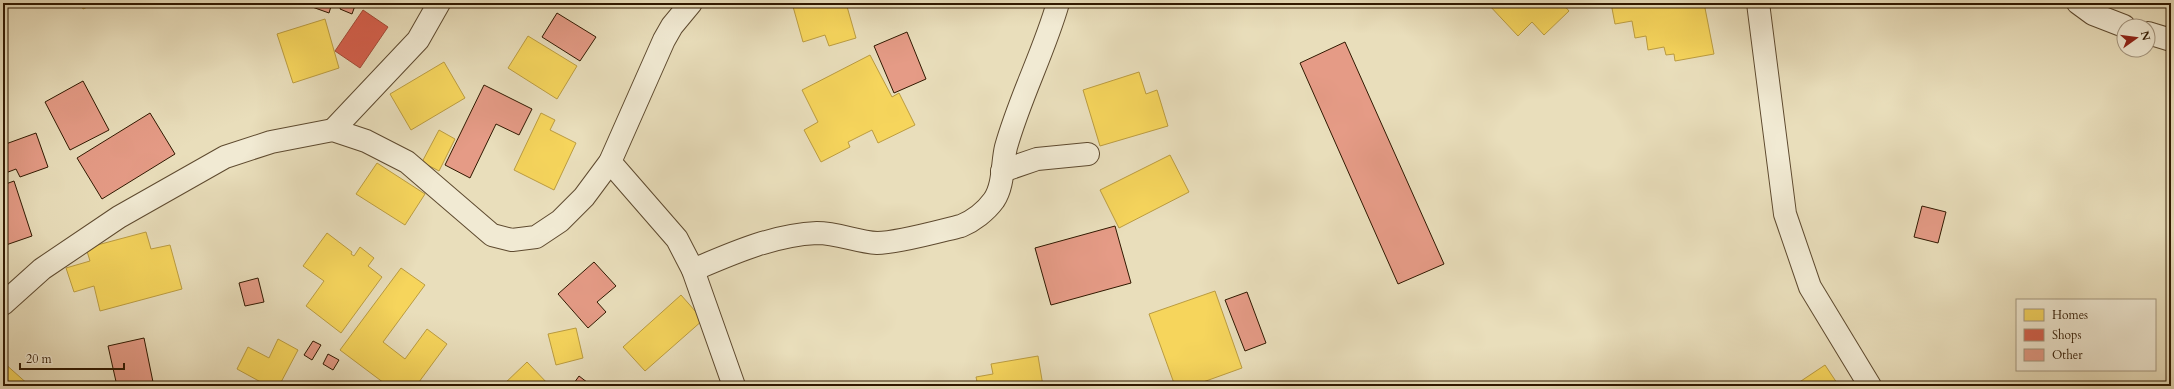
<svg xmlns="http://www.w3.org/2000/svg" width="2174" height="389" font-family="Cardo,serif">
	<style>
		.homes { fill: #f6d55c; stroke: #bb9c40 }
		.shops { fill: #d6604d; stroke: #a44a36 }
		.building { fill: #e59b86; stroke: #301800 }
		.lines { fill: none; stroke-linecap: round; stroke-linejoin: round }
		.minor-casing { stroke: #5e4a2f; stroke-width: 24 }
		.minor { stroke: #f1ead3; stroke-width: 22 }
	</style>
	<rect width="100%" height="100%" fill="#e9debb"/>
	<filter id="stains"><feTurbulence type="fractalNoise" baseFrequency=".005" numOctaves="4"/><feColorMatrix values="0 0 0 0 .2 0 0 0 0 .09 0 0 0 0 .02 0 0 0 .5 -.17"/></filter>
	<radialGradient id="worn" r=".72"><stop offset=".6" stop-color="#630" stop-opacity="0"/><stop offset="1" stop-color="#630" stop-opacity=".3"/></radialGradient>
	<g class="homes">
		<polygon points="80,3 96,3 83,9"/>
		<polygon points="792,3 846,3 856,38 829,46 825,35 803,42"/>
		<polygon points="1562,3 1569,11 1544,35 1532,22 1518,36 1488,4"/>
		<polygon points="1611,3 1704,3 1714,54 1675,61 1674,54 1666,55 1664,47 1648,50 1646,36 1635,38 1632,21 1615,24"/>
		<polygon points="325,19 339,68 293,83 277,34"/>
		<polygon points="528,36 577,66 557,99 508,68"/>
		<polygon points="870,55 892,97 899,93 915,125 878,143 872,130 848,142 850,147 821,162 804,130 818,122 802,90"/>
		<polygon points="444,62 465,98 411,130 390,94"/>
		<polygon points="1139,72 1146,94 1157,90 1168,126 1100,146 1083,90"/>
		<polygon points="541,113 555,120 550,130 576,143 554,190 514,170"/>
		<polygon points="439,130 455,139 439,171 422,162"/>
		<polygon points="1170,155 1189,192 1119,228 1100,190"/>
		<polygon points="377,163 425,194 405,225 356,194"/>
		<polygon points="146,232 151,249 170,245 182,289 100,311 94,286 74,292 66,268 90,261 86,248"/>
		<polygon points="327,233 352,252 351,254 354,256 360,247 374,258 368,266 382,277 341,333 306,306 324,281 303,266"/>
		<polygon points="401,268 425,285 383,342 405,359 427,329 447,344 416,386 388,386 340,350"/>
		<polygon points="1215,291 1242,368 1192,386 1175,386 1149,314"/>
		<polygon points="681,295 703,320 645,371 623,347"/>
		<polygon points="576,328 583,358 556,365 548,334"/>
		<polygon points="278,339 298,350 279,386 268,386 237,369 248,347 269,358"/>
		<polygon points="1038,356 1043,386 978,386 976,377 993,374 991,364"/>
		<polygon points="3,362 30,386 3,386"/>
		<polygon points="527,362 550,386 502,386"/>
		<polygon points="1825,365 1839,386 1800,386 1798,383"/>
	</g>
	<polygon class="shops" points="363,10 388,27 360,68 335,51"/>
	<g class="building">
		<polygon points="301,3 332,3 329,13"/>
		<polygon points="342,3 356,3 352,14 340,9"/>
		<polygon points="557,13 596,37 580,61 542,37"/>
		<polygon points="907,32 926,79 894,93 874,46"/>
		<polygon points="1345,42 1444,264 1398,284 1300,63"/>
		<polygon points="83,81 109,130 70,150 45,102"/>
		<polygon points="484,85 532,109 519,135 496,124 470,178 445,165"/>
		<polygon points="150,113 175,154 102,199 77,158"/>
		<polygon points="36,133 48,167 20,177 16,169 3,174 3,145"/>
		<polygon points="14,181 32,236 3,246 3,185"/>
		<polygon points="1922,206 1946,212 1938,243 1914,237"/>
		<polygon points="1115,226 1131,283 1051,305 1035,248"/>
		<polygon points="594,262 616,286 597,302 606,312 588,328 558,294"/>
		<polygon points="258,278 264,302 245,306 239,283"/>
		<polygon points="1247,292 1266,343 1245,351 1225,300"/>
		<polygon points="144,338 153,382 131,386 117,386 108,346"/>
		<polygon points="313,341 321,345 312,360 304,355"/>
		<polygon points="328,354 339,360 333,370 323,364"/>
		<polygon points="579,376 592,386 572,386"/>
	</g>
	<g class="lines">
		<g class="minor-casing">
			<g id="minor">
				<polyline points="1758,3 1785,214 1810,287 1870,386"/>
				<polyline points="2078,3 2093,14 2124,26"/>
				<polyline points="2148,33 2171,40"/>
				<polyline points="333,130 418,40 439,3"/>
				<polyline points="610,162 677,239 693,270 734,386"/>
				<polyline points="1002,171 1037,159 1088,154"/>
				<path d="M 693,270 C 733,253 773,235 817,233 C 838,233 857,242 877,243 C 898,243 940,231 961,226 C 973,221 986,211 994,200 C 1004,185 1002,163 1006,147 C 1020,97 1044,52 1058,3"/>
				<polyline points="3,304 42,269 119,217 225,157 271,142 333,130 366,141 407,162 492,235 512,240 536,237 560,221 584,197 610,162 664,40 672,26 691,3"/>
			</g>
		</g>
		<use href="#minor" class="minor"/>
	</g>
	<rect width="2174" height="389" fill="none" stroke="#e9debb" stroke-width="16"/>
	<rect x="4" y="4" width="2166" height="381" fill="none" stroke="#301800" stroke-width="2"/>
	<rect x="8" y="8" width="2158" height="373" fill="none" stroke="#301800"/>
	<rect x="2016" y="299" width="140" height="72" fill="#f1ead3" stroke="#a4967f"/>
	<rect x="2024" y="309" width="20" height="12" fill="#f6d55c" stroke="#a4967f"/>
	<text x="2052" y="319" font-size="12" fill="#301800">Homes</text>
	<rect x="2024" y="329" width="20" height="12" fill="#d6604d" stroke="#a4967f"/>
	<text x="2052" y="339" font-size="12" fill="#301800">Shops</text>
	<rect x="2024" y="349" width="20" height="12" fill="#e59b86" stroke="#a4967f"/>
	<text x="2052" y="359" font-size="12" fill="#301800">Other</text>
	<g transform="translate(2136 38) rotate(76)"><circle r="19" fill="#f1ead3" stroke="#a4967f"/>
	<path d="M0-3L7 15L0 10L-7 15Z" fill="#8f2418"/>
	<text y="-6" font-size="11" font-weight="bold" text-anchor="middle" fill="#301800">N</text>
	</g>
	<path d="M20 363v6h104v-6" fill="none" stroke="#301800" stroke-width="2"/>
	<text x="26" y="363" font-size="12" fill="#301800" stroke="#f1ead3" stroke-width="3" paint-order="stroke">20 m</text>
	<rect width="100%" height="100%" filter="url(#stains)"/>
	<rect width="100%" height="100%" fill="url(#worn)"/>
</svg>
